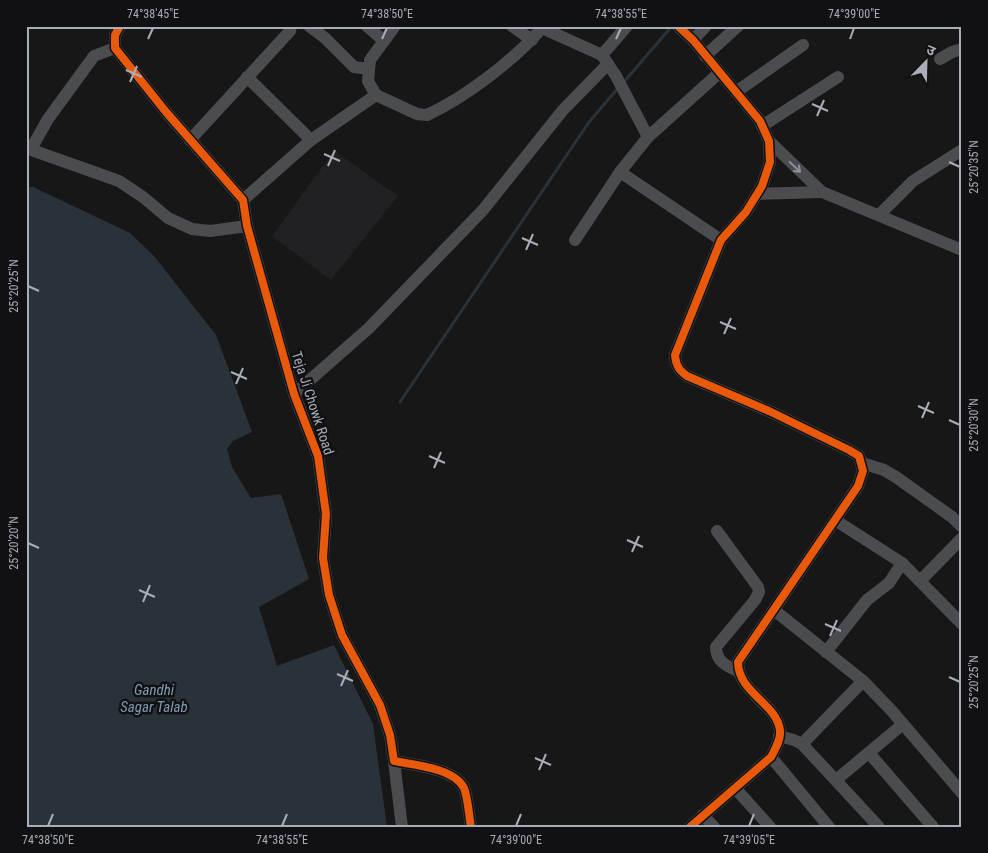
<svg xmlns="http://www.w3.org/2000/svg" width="988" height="853" font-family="'Roboto Condensed','Noto Sans Devanagari',sans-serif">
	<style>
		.built { fill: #212123 }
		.water { fill: #2a3239 }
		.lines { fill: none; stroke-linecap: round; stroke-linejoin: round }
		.stream { stroke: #2a3239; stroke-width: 3 }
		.minor { stroke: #4b4c50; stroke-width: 12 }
		.cycleway-casing { stroke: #111113; stroke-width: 11 }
		.cycleway { stroke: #e8590c; stroke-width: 8 }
		.oneway { stroke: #8c9099 }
		.ticks { fill: none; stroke: #a8adb8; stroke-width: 2 }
		.labels { text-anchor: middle; stroke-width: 5; stroke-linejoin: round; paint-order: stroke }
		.street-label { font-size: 14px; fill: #a8adb8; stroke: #111113 }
		.water-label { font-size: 15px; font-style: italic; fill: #7f9bb3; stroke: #111113 }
		.neatline { fill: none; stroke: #a8adb8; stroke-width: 2 }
		.ticks-label { font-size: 12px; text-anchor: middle; fill: #a8adb8 }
	</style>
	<rect width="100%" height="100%" fill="#171717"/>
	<polygon class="built" points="334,151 398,196 331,280 272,236"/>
	<polygon class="water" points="26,187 33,187 130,233 154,256 216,335 252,432 233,441 227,449 232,467 251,498 281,494 309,579 259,607 277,666 334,645 373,724 387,827 26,827"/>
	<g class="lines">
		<g class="stream">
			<polyline points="623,83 672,26"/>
			<polyline points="400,402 589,122 619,87"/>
		</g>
		<g class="minor">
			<path d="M 120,26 L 115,35 L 115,48 L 166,112 L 243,200 L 247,226 L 294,394 L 318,456 L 326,514 L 323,558 L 329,595 L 342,635 L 380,705 L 390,735 L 394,761 C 414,765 454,768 464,788 C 468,798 469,816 471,827"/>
			<polyline points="309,26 325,38 354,67 369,69"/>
			<polyline points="367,26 384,41"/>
			<polyline points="512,26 532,40"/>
			<path d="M 678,26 L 693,40 L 760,121 L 769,141 L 770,162 L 762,186 L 746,212 L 721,240 L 675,355 C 676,366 679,370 687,376 L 769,411 L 849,450 L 859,456 L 863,471 L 858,486 L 738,662 C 738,693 778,704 780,731 C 781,740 775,749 771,757 L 690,827"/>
			<polyline points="542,28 602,55 616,76 648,137 620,172 721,240"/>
			<polyline points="693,40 706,26"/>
			<polyline points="602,55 627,26"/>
			<polyline points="705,56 738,26"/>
			<polyline points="940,59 952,52 962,49"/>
			<polyline points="247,77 311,140"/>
			<polyline points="736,92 803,45"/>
			<polyline points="376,95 368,81 370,60 395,26"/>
			<polyline points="762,126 838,77"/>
			<polyline points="648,137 719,73"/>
			<polyline points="190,140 290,31 291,26"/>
			<polyline points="769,141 822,192 962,250"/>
			<polyline points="26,148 119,181 143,197 168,218 192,229 210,231 247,226"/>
			<polyline points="31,149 48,119 94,56 115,48"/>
			<polyline points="757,194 822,192"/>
			<path d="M 243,200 L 311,140 L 376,95 L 417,114 L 427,115 C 466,97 514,60 542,28 L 541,26"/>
			<polyline points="879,215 913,181 962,150"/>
			<polyline points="575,240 620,172"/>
			<polyline points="294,394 369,328 483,210 563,110 608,64"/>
			<polyline points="862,463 884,470 896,477 952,517 962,527"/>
			<polyline points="835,520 902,563 962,624"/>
			<path d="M 717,531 L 758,587 L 759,592 L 755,600 L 716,647 C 716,661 726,666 738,671"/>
			<polyline points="921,580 962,538"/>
			<polyline points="774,610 863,681 891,710 962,793"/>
			<polyline points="826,652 867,600 889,583 902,563"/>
			<polyline points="779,736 794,740 802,744 879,827"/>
			<polyline points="802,744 863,681"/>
			<polyline points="869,753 933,827"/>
			<polyline points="771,757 829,827"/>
			<polyline points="394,761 402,827"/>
			<polyline points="836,780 903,724"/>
			<polyline points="735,788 770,827"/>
			<polyline points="703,815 714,827"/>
		</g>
		<g class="cycleway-casing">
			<g id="cycleway">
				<path d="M 120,26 L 115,35 L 115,48 L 166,112 L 243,200 L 247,226 L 294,394 L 318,456 L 326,514 L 323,558 L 329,595 L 342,635 L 380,705 L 390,735 L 394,761 C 414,765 454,768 464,788 C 468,798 469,816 471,827"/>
				<path d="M 678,26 L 693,40 L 760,121 L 769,141 L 770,162 L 762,186 L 746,212 L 721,240 L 675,355 C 676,366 679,370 687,376 L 769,411 L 849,450 L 859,456 L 863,471 L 858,486 L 738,662 C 738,693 778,704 780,731 C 781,740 775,749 771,757 L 690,827"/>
			</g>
		</g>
		<use href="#cycleway" class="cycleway"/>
	</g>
	<defs><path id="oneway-shaft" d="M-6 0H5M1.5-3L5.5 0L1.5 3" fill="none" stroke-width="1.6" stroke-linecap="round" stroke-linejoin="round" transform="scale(1.25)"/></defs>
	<use class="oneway" href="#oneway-shaft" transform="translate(795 167) rotate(43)"/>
	<path class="ticks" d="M 148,39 L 153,28M 382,39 L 387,28M 616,39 L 621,28M 850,39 L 854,28M 126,70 L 142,77M 130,82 L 137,66M 812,104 L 828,111M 817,116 L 824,100M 324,154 L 340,161M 949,162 L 960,167M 328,166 L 335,150M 522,238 L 538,245M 526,250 L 533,234M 28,286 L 39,291M 720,322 L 736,329M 724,334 L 731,318M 231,372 L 247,379M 236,384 L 243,368M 918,406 L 934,413M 922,418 L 929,402M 949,420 L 960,425M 429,456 L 445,463M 434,468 L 441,452M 627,540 L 643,547M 28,543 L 39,548M 632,552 L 639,536M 139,590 L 155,597M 143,602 L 150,585M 825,624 L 841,631M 830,636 L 837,620M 337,674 L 353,681M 949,677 L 960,682M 341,686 L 348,670M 535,758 L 551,765M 539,770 L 546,754M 48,826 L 53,814M 282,826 L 287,814M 516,826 L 521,814M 749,826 L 754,814"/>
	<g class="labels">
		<g class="street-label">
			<text transform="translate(313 403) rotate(72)" y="5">Teja Ji Chowk Road</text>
		</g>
		<g class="water-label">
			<text x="154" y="695">Gandhi<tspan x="154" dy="17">Sagar Talab</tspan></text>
		</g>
	</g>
	<rect width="988" height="853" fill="none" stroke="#111113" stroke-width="55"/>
	<g transform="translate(926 62) rotate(23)" stroke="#111113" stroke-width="4" paint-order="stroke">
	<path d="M0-4L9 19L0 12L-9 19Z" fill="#a8adb8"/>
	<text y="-8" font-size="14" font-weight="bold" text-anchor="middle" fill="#a8adb8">उ</text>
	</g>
	<rect x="28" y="28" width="932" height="798" class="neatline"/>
	<g class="ticks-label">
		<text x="153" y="18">74°38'45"E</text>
		<text x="387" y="18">74°38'50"E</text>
		<text x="621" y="18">74°38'55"E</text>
		<text x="854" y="18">74°39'00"E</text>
		<text transform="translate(974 167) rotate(-90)" y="4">25°20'35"N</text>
		<text transform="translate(14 286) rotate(-90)" y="4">25°20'25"N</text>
		<text transform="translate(974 425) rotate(-90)" y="4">25°20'30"N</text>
		<text transform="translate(14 543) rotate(-90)" y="4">25°20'20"N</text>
		<text transform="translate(974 682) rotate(-90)" y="4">25°20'25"N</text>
		<text x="48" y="844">74°38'50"E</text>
		<text x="282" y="844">74°38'55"E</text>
		<text x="516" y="844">74°39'00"E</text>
		<text x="749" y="844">74°39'05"E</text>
	</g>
</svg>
